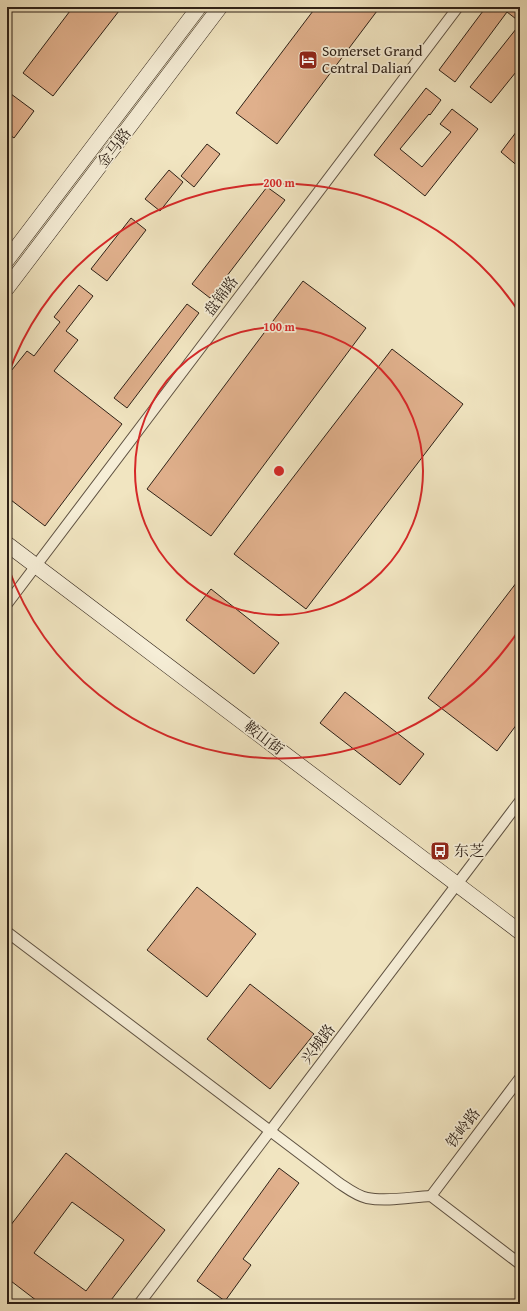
<svg xmlns="http://www.w3.org/2000/svg" width="527" height="1311" font-family="'Gentium Book Plus','Noto Serif SC',serif">
	<style>
		.building { fill: #e0b08c; stroke: #2e2117; fill-rule: evenodd }
		.lines { fill: none; stroke-linecap: round; stroke-linejoin: round }
		.street-casing { stroke: #5f5242; stroke-width: 12 }
		.secondary-casing { stroke: #2e2117; stroke-width: 16 }
		.street { stroke: #f6eed7; stroke-width: 10 }
		.secondary { stroke: #f6eed7; stroke-width: 15 }
		.ring { fill: none; stroke: #d62828; stroke-width: 2 }
		.labels { text-anchor: middle; stroke-width: 3.5; stroke-linejoin: round; paint-order: stroke }
		.poi-label { font-size: 15px; fill: #2e2117; stroke: #f6eed7; text-anchor: start }
		.street-label { font-size: 15px; fill: #2e2117; stroke: #f6eed7 }
		.centre { fill: #d62828; stroke: #f6eed7; stroke-width: 2 }
		.ring-label { font-size: 12px; text-anchor: middle; font-weight: bold; fill: #d62828; stroke: #f6eed7; stroke-width: 3.5; stroke-linejoin: round; paint-order: stroke }
	</style>
	<rect width="100%" height="100%" fill="#f1e5c1"/>
	<filter id="stains"><feTurbulence type="fractalNoise" baseFrequency=".005" numOctaves="4"/><feColorMatrix values="0 0 0 0 .2 0 0 0 0 .09 0 0 0 0 .02 0 0 0 .5 -.17"/></filter>
	<radialGradient id="worn" r=".72"><stop offset=".6" stop-color="#630" stop-opacity="0"/><stop offset="1" stop-color="#630" stop-opacity=".3"/></radialGradient>
	<g class="building">
		<polygon points="73,7 114,7 119,11 53,96 23,73"/>
		<polygon points="316,7 380,7 277,144 236,113"/>
		<polygon points="486,7 520,7 520,22 507,12 455,82 439,70"/>
		<polygon points="520,24 520,67 491,103 470,87"/>
		<polygon points="426,88 441,100 430,115 429,114 400,149 422,167 451,132 440,124 452,109 478,129 425,196 374,155"/>
		<polygon points="7,91 34,111 14,138 7,133"/>
		<polygon points="520,127 520,168 501,152"/>
		<polygon points="207,144 220,154 194,187 181,176"/>
		<polygon points="169,170 183,182 160,211 145,199"/>
		<polygon points="267,187 285,200 210,298 192,284"/>
		<polygon points="131,218 146,230 107,281 91,269"/>
		<polygon points="303,281 366,328 211,536 147,489"/>
		<polygon points="79,285 93,296 66,331 78,340 54,371 122,424 45,526 7,497 7,376 27,351 34,356 60,322 54,317"/>
		<polygon points="187,304 199,313 127,408 114,398"/>
		<polygon points="392,349 463,404 306,609 234,554"/>
		<polygon points="520,578 520,720 497,751 428,698"/>
		<polygon points="211,589 279,643 254,674 186,620"/>
		<polygon points="345,692 424,754 400,785 320,723"/>
		<polygon points="197,887 256,934 207,997 147,950"/>
		<polygon points="250,984 314,1034 270,1089 207,1039"/>
		<path d="M 66,1153 L 165,1230 L 108,1304 L 41,1304 L 7,1278 L 7,1230 ZM 72,1202 L 124,1240 L 86,1291 L 34,1253 Z"/>
		<polygon points="279,1168 299,1183 243,1259 251,1265 225,1301 197,1281"/>
	</g>
	<g class="lines">
		<g class="street-casing">
			<g id="street">
				<polyline points="7,604 458,7"/>
				<path d="M 7,932 L 339,1183 C 348,1189 357,1196 367,1198 C 387,1202 411,1197 431,1196 L 520,1264"/>
				<polyline points="431,1196 520,1078"/>
				<polyline points="139,1304 520,801"/>
			</g>
		</g>
		<g class="secondary-casing">
			<g id="secondary">
				<polyline points="7,260 199,7"/>
				<polyline points="7,288 220,7"/>
				<polyline points="7,544 520,932"/>
			</g>
		</g>
		<use href="#street" class="street"/>
		<use href="#secondary" class="secondary"/>
	</g>
	<g class="ring">
		<circle cx="279" cy="471" r="144"/>
		<path d="M519 630A288 288 0 0 1 8 567M8 375A288 288 0 0 1 519 312"/>
	</g>
	<defs>
		<g id="hotel-square" transform="scale(1)"><rect x="-9" y="-9" width="18" height="18" rx="4" fill="#8f2418" stroke="#f6eed7"/><path d="M-6-4.5h1.5V1H6V5H4.5V3h-9V5H-6ZM-4 0a1.8 1.8 0 1 1 3.6 0ZM.5 0V-2.5h3Q6-2.5 6 0Z" fill="#fff"/></g>
		<g id="bus-square" transform="scale(1)"><rect x="-9" y="-9" width="18" height="18" rx="4" fill="#8f2418" stroke="#f6eed7"/><path d="M-5-6H5V4H4V6H2V4H-2V6H-4V4H-5ZM-3.5-4V0h7V-4ZM-3.5 1.2v1.5H-2V1.2ZM2 1.2v1.5H3.5V1.2Z" fill="#fff"/></g>
	</defs>
	<g fill-rule="evenodd">
		<use href="#hotel-square" x="308" y="60"/>
		<use href="#bus-square" x="440" y="851"/>
	</g>
	<g class="labels">
		<g class="poi-label">
			<text x="322" y="56">Somerset Grand<tspan x="322" dy="17">Central Dalian</tspan></text>
			<text x="454" y="856">东芝</text>
		</g>
		<g class="street-label">
			<text transform="translate(114 148) rotate(-53)" y="5">金马路</text>
			<text transform="translate(221 296) rotate(-53)" y="5">盘锦路</text>
			<text transform="translate(264 738) rotate(37)" y="5">鞍山街</text>
			<text transform="translate(318 1044) rotate(-53)" y="5">兴城路</text>
			<text transform="translate(463 1128) rotate(-53)" y="5">铁岭路</text>
		</g>
	</g>
	<circle cx="279" cy="471" r="6" class="centre"/>
	<g class="ring-label">
		<text x="279" y="187">200 m</text>
		<text x="279" y="331">100 m</text>
	</g>
	<rect width="527" height="1311" fill="none" stroke="#f1e5c1" stroke-width="24"/>
	<rect x="8" y="8" width="511" height="1295" fill="none" stroke="#2e2117" stroke-width="2"/>
	<rect x="12" y="12" width="503" height="1287" fill="none" stroke="#2e2117"/>
	<rect width="100%" height="100%" filter="url(#stains)"/>
	<rect width="100%" height="100%" fill="url(#worn)"/>
</svg>
